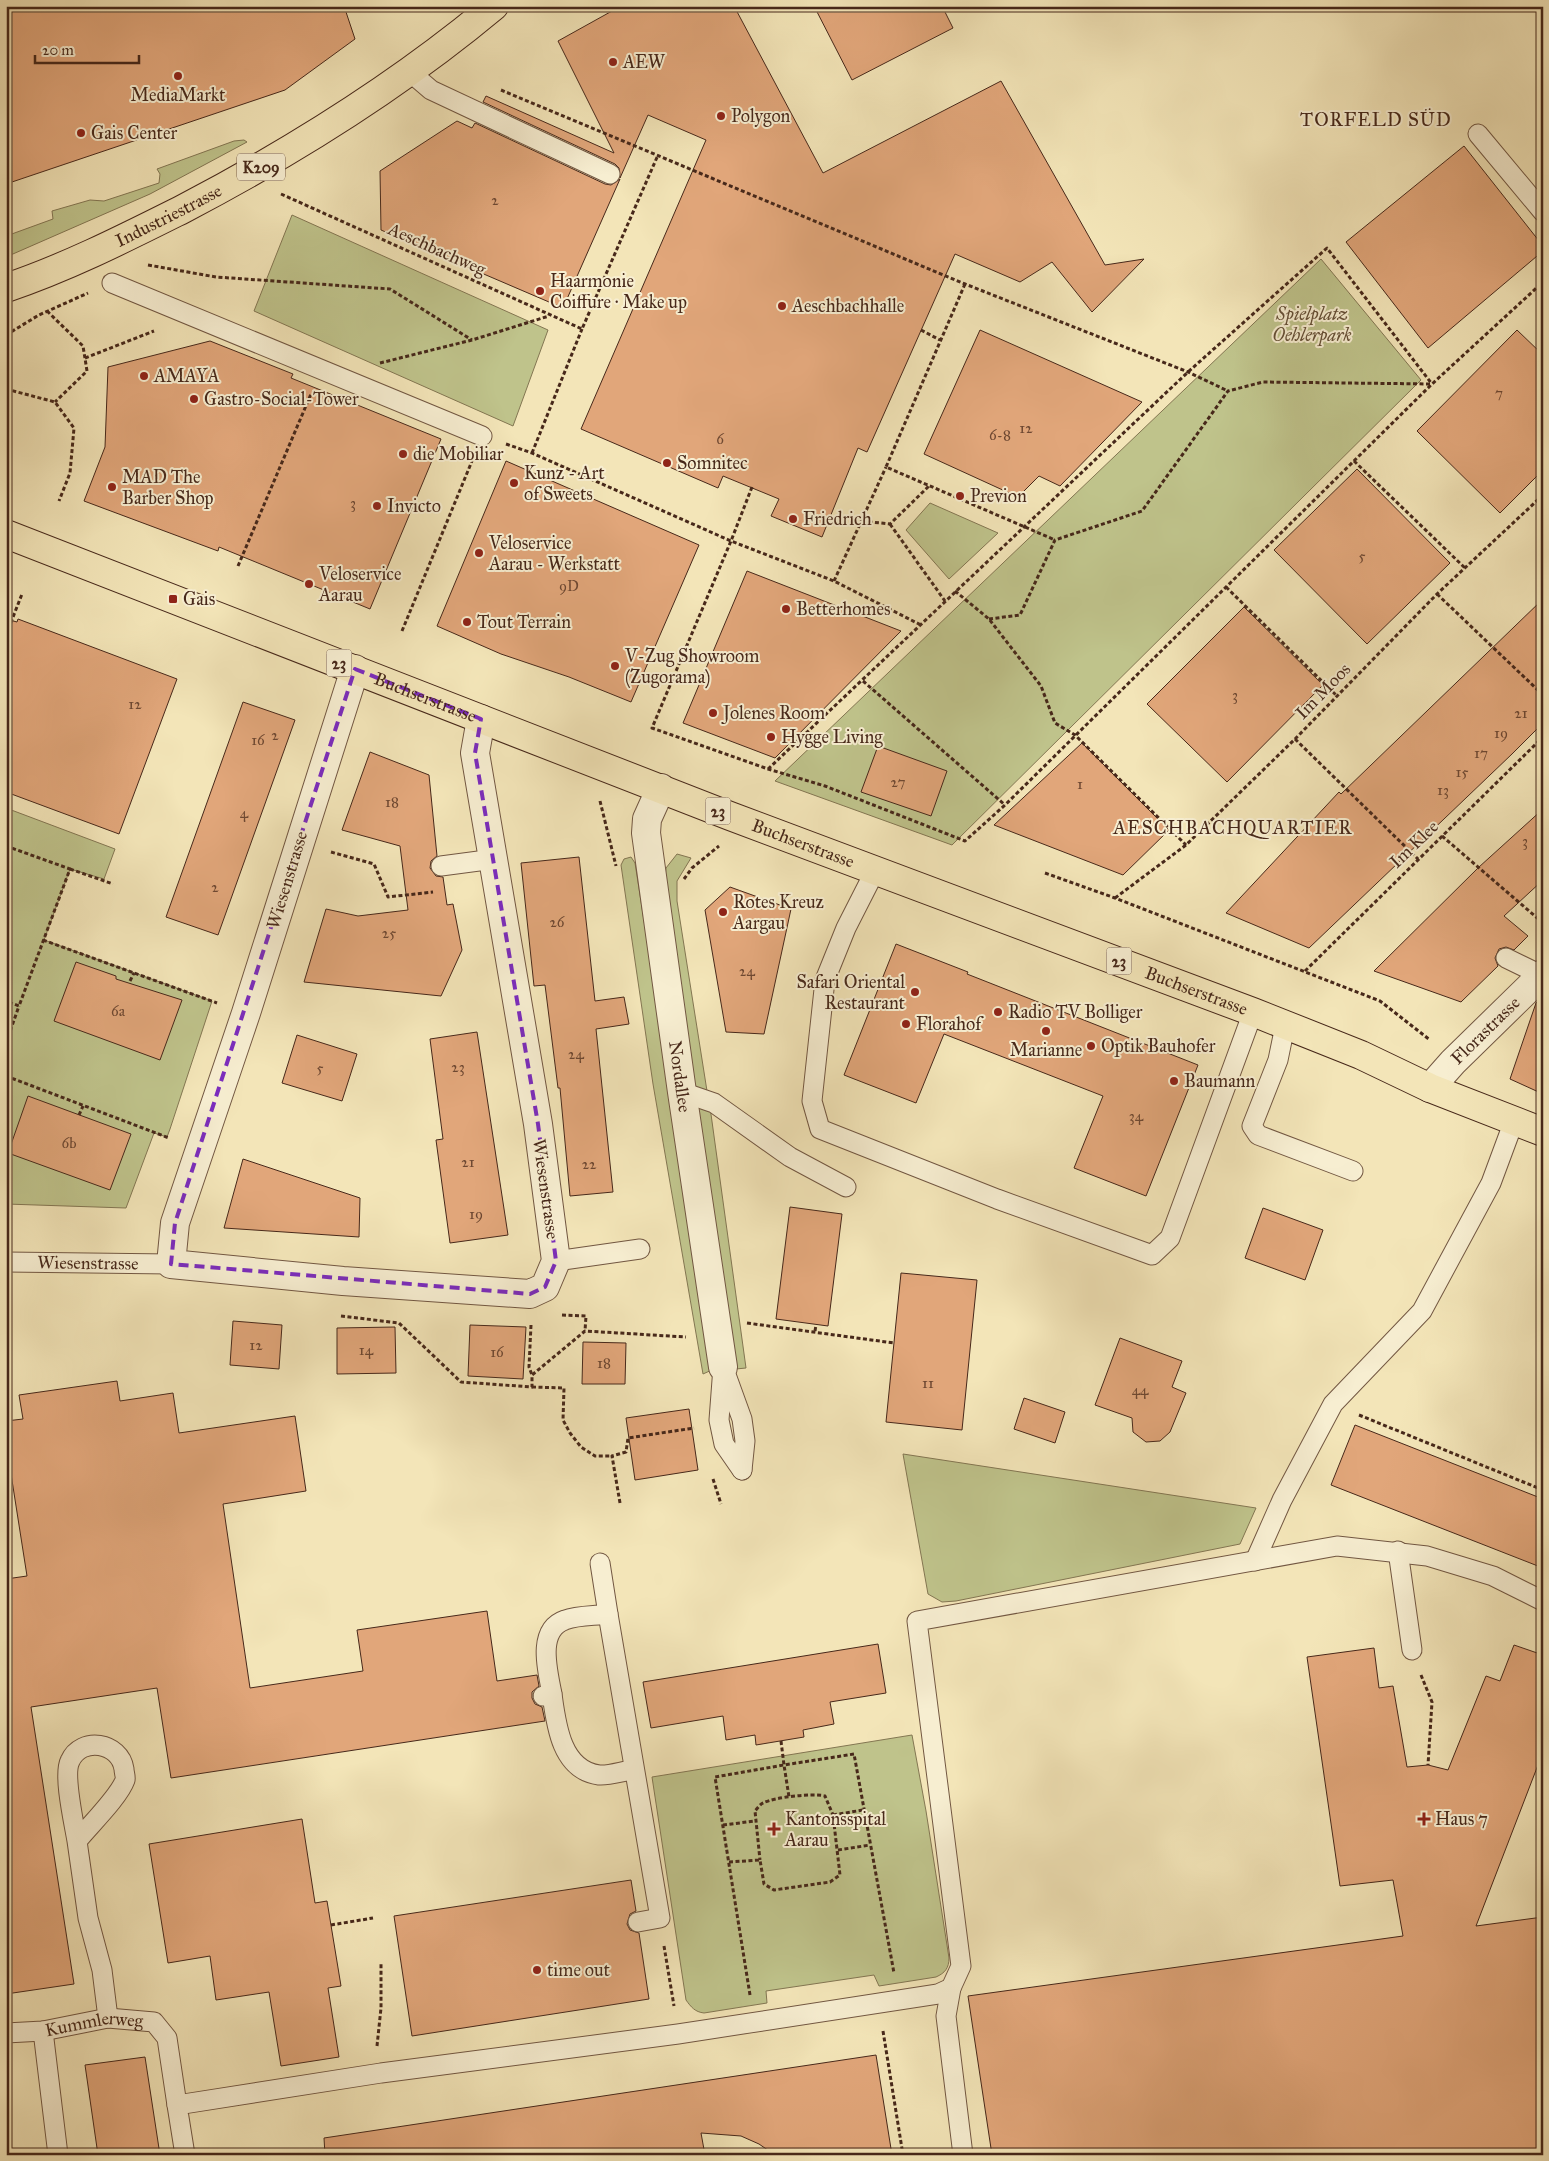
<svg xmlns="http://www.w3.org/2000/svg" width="1549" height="2161" font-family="'IM FELL Great Primer',serif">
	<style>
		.green { fill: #bfc38b; stroke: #837652 }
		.building { fill: #e1a67a; stroke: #47281a }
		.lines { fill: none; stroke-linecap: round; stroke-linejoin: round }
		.lane-casing { stroke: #725742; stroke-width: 21 }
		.street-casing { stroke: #725742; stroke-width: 30 }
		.primary-casing { stroke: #47281a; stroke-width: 30 }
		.path { stroke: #47281a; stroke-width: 3; stroke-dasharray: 4 2.5; stroke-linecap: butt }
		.lane { stroke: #f7eed1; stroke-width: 19 }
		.street { stroke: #f7eed1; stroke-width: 28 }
		.primary { stroke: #f3e5b8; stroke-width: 28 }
		.marked { fill: none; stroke: #7b2cbf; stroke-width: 4; stroke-dasharray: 10 6; stroke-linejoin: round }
		.poi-dot { fill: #8f2418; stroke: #f7eed1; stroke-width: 2 }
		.labels { text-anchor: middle; stroke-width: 4; stroke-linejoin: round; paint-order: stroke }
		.number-label { font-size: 15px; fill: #6e4832 }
		.shield { fill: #f7eed1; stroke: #7c6351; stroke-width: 1 }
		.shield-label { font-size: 16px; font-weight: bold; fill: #47281a }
		.poi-label { font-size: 18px; fill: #47281a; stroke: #f7eed1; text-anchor: start }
		.street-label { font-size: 18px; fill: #47281a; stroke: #f7eed1 }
		.park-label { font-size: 18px; font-style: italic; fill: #654f36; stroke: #f7eed1 }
		.neighbourhood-label { font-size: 19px; letter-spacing: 1px; fill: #47281a; stroke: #f7eed1 }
	</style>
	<rect width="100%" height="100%" fill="#f3e5b8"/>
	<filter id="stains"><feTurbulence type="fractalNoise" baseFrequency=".004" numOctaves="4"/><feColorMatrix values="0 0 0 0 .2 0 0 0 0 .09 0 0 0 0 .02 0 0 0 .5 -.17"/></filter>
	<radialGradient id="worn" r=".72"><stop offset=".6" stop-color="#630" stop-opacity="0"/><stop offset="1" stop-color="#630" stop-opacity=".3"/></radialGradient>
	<g class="green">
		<polygon points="244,140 247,142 150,194 6,257 6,230 9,235 53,219 52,211 90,200 104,201 159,183 160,174 157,169 234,141"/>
		<polygon points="292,215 548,330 513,426 254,311"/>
		<polygon points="1321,259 1421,380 952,845 775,781"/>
		<polygon points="930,503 998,533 949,579 906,530"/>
		<polygon points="6,808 115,849 104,879 70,869 44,940 212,1001 170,1129 167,1137 154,1133 126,1208 6,1204"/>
		<polygon points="677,854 691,858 677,881 677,901 707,1091 693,1088 664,886 666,868"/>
		<polygon points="631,857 635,863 714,1369 703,1374 653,1084 621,865 624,859"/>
		<polygon points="694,1105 710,1107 746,1368 736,1369 732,1361"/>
		<polygon points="903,1454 1256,1508 1240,1544 956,1601 942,1602 928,1594"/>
		<path d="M 912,1735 L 926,1811 L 949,1958 C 949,1968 945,1973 936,1977 L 879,1986 L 874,1975 L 766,1991 L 767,2003 L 704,2013 C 695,2012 691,2007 686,2000 L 652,1777 Z"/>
	</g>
	<g class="building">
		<polygon points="6,6 344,6 355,39 285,90 6,184"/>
		<polygon points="621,6 734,6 823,173 1001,81 1105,265 1144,259 1092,312 1052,262 1020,282 955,254 867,452 858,448 822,537 771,516 779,499 723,476 718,488 581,429 706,140 648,115 620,178 619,168 615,164 483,102 486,96 614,153 558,41"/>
		<polygon points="814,6 942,6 953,28 852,80"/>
		<polygon points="457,121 472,128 475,123 605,184 611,185 620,179 563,308 381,230 380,171"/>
		<polygon points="1464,146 1543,246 1543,251 1428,348 1346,242"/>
		<polygon points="980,330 1142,402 1060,486 1039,476 1018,497 924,454"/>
		<polygon points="1517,330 1543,355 1543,470 1500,513 1417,431"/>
		<polygon points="210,341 293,374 291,378 441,439 370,609 219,547 218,551 84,501 105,447 108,367"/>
		<polygon points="506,461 699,545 631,702 569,677 501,654 437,626"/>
		<polygon points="1357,469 1450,563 1367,644 1274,550"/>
		<polygon points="747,571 901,631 775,758 683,723"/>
		<polygon points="1543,599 1543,723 1512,754 1309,948 1226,913 1339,792 1341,794"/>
		<polygon points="1244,607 1323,685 1227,782 1147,704"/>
		<polygon points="6,619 17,622 18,619 177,679 119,834 6,792"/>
		<polygon points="243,702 295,720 218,935 166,917"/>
		<polygon points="1082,743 1169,830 1123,875 994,825"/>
		<polygon points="878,746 947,771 931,816 861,792"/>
		<polygon points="370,752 429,775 437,856 431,861 430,868 436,876 443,877 447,905 453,904 462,950 441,996 304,982 326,909 358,916 408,910 400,846 342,830"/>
		<polygon points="1543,809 1543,880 1504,916 1528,936 1514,950 1506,947 1499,949 1495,958 1498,966 1461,1002 1374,971 1479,867"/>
		<polygon points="579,857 595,1001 624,997 629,1024 596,1029 613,1192 570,1196 560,1088 558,1088 545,985 534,986 521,863"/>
		<polygon points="730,887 791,909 764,1034 726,1032 705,910"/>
		<polygon points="896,944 968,972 967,974 1198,1065 1146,1196 1074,1168 1103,1096 944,1034 916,1103 844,1075"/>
		<polygon points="76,962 116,976 116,979 182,1000 160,1060 54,1021"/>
		<polygon points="1542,997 1543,997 1543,1094 1510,1079 1536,1003"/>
		<polygon points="477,1032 508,1235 450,1243 436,1140 443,1139 430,1039"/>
		<polygon points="297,1035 357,1054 342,1101 282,1083"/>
		<polygon points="28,1096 131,1134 110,1190 8,1153"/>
		<polygon points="243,1159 360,1198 359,1237 224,1228"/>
		<polygon points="790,1207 842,1214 828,1326 776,1319"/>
		<polygon points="1263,1208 1323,1230 1305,1280 1245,1258"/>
		<polygon points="901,1273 977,1280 962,1430 886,1422"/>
		<polygon points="233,1321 282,1325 279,1369 230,1365"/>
		<polygon points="470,1325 526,1327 523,1379 468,1376"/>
		<polygon points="395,1327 396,1373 337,1374 337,1328"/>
		<polygon points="1120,1338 1182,1361 1172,1387 1186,1393 1170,1432 1160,1441 1146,1442 1133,1432 1132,1418 1095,1405"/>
		<polygon points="583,1342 626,1343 625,1384 582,1384"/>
		<polygon points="117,1381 120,1401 173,1393 179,1433 295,1416 306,1491 223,1504 250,1688 363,1671 357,1630 487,1611 497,1681 537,1675 539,1686 532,1692 532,1698 535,1704 542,1707 545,1721 171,1778 157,1688 31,1707 74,1984 6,1994 6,1579 27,1576 6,1442 6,1421 23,1419 19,1395"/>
		<polygon points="1024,1398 1065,1412 1055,1443 1014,1429"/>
		<polygon points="689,1409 698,1470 635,1480 626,1418"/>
		<polygon points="1355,1425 1543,1499 1543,1568 1331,1485"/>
		<polygon points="878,1644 886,1693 830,1702 834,1724 803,1730 804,1737 756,1745 755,1735 726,1740 723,1716 651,1728 643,1682"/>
		<polygon points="1514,1645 1543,1655 1543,1752 1476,1926 1543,1917 1543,2155 992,2155 968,1996 1403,1936 1393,1880 1340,1886 1307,1657 1374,1648 1379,1688 1393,1686 1407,1767 1428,1765 1448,1770 1486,1676 1500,1681"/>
		<polygon points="302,1819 315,1903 327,1901 341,1986 328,1988 339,2057 281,2066 269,1992 216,2000 210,1956 168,1963 149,1844"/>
		<polygon points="631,1880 636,1911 630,1914 627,1924 630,1930 639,1933 649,1999 412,2036 394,1916"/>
		<polygon points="876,2055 892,2155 775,2155 759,2144 741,2136 701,2133 705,2155 325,2155 324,2138"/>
		<polygon points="145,2057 160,2155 98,2155 85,2065"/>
	</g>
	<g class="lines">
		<g class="lane-casing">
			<g id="lane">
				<polyline points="410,72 431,90 610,174"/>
				<polyline points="1478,134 1543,212"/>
				<polyline points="112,283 482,436"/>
				<polyline points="441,866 494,859"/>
				<polyline points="876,869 846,928 825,980 812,1101 820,1129 997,1199 1152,1255 1170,1238 1253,1012"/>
				<polyline points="1506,958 1541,975"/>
				<polyline points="1285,1026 1278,1060 1252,1126 1258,1135 1353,1171"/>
				<polyline points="682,1092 714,1103 790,1157 846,1187"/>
				<polyline points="556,1261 640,1249"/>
				<path id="s1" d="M 6,1262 L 171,1264"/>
				<polyline points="723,1367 719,1420 724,1444 742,1470"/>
				<polyline points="725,1372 742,1419 745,1441 742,1470"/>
				<polyline points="1398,1551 1412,1650"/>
				<polyline points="1255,1561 1282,1500 1333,1404 1422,1311 1491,1183 1514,1121"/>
				<polyline points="608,1614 660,1918 638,1922"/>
				<path d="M 552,1694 C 556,1724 561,1770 599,1775 C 609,1776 623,1771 633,1770"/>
				<path d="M 543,1696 L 552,1694 C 548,1672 536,1630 565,1620 C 578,1615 595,1616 608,1614 L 600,1563"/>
				<path d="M 77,1841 C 74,1823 63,1775 70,1761 C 81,1736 120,1742 124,1769 C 124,1773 126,1777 125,1780 C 119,1797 89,1826 77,1841 L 88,1918 L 102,1970 L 108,2018"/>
				<polyline points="951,1988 946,2016 963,2155"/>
				<polyline points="43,2031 58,2155"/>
				<path id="s2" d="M 6,2033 L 43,2031 L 108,2018 L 154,2022 L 167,2038 L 177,2105"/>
				<polyline points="185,2155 177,2105 381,2073 678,2034 938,1994 951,1988 961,1966 917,1621 1337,1546 1427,1556 1493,1576 1543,1601"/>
			</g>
		</g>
		<g class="street-casing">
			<g id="street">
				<polyline points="355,669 246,1013 175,1223 171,1264 343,1281 530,1294 545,1287 556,1261 538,1124 475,753 481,719"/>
				<path id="s3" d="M 661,788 L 647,819 L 646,833 L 682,1092 L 723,1367"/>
				<path id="s4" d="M 1430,1088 L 1453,1062 L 1543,974"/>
			</g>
		</g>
		<g class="primary-casing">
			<g id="primary">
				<path id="s5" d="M 6,288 C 68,267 125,238 183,209 C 294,151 397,87 494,6"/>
				<path id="s6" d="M 6,534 L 730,816 L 1253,1012 L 1361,1055 L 1430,1088 L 1543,1132"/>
			</g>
		</g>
		<g class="path">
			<polyline points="526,11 532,6"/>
			<polyline points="501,90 965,284 1188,372 1228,391"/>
			<polyline points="281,194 582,329 658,155"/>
			<polyline points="148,265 216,277 390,289 472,340"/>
			<polyline points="965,284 886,467 1055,540"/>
			<polyline points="47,311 83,346 87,371 55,402"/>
			<polyline points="921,330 940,340"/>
			<polyline points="6,335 39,315 88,293"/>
			<polyline points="85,358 154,331"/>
			<polyline points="380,363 472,340 549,316"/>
			<polyline points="6,389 55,402 74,428 70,473 59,501"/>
			<polyline points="506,444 532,453 731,541 834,581 921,625"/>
			<polyline points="532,453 582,329"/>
			<polyline points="1354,461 1465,568"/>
			<polyline points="752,487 731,541 652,728 768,769 825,786 965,841 1005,805 1432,384 1543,282"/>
			<polyline points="862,521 890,524 929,486"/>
			<polyline points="890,524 945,601"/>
			<polyline points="238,566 311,394"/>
			<polyline points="834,581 886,467"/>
			<polyline points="1226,587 1337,696"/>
			<polyline points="955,591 989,619 1041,686 1055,723 1075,735 1186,845"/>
			<polyline points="1437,594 1543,695"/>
			<polyline points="989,619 1020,615 1055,540 1142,511 1228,391 1263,382 1432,384"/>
			<polyline points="402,631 472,461"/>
			<polyline points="6,635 22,594"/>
			<polyline points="863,681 1005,805"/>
			<polyline points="1295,739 1418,859"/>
			<polyline points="768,769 1188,372 1327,248 1432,384"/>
			<polyline points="600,801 616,866"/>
			<polyline points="1442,836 1543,923"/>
			<polyline points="6,846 70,869 19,1006 6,1001"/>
			<polyline points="331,852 374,864 388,897 433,892"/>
			<polyline points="70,869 113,884"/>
			<polyline points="1045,873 1115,898 1380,1001 1430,1040"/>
			<polyline points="684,879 692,868 719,846"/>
			<polyline points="1115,898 1186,845 1295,739 1437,594 1543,495"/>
			<polyline points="43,940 217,1003"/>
			<polyline points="1305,971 1543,737"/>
			<polyline points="130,981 134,973"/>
			<polyline points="6,1043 19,1006"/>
			<polyline points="6,1076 169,1138"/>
			<polyline points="79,1115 83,1106"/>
			<polyline points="562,1315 586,1316 585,1331"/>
			<polyline points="341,1316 399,1323 461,1382 532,1387 532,1375 585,1331 686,1337"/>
			<polyline points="747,1323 894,1343"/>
			<polyline points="531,1325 529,1367 532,1375"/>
			<polyline points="815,1331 816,1325"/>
			<polyline points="532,1387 564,1388 563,1420 570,1433 581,1447 595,1456 612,1456"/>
			<polyline points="1359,1415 1543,1490"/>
			<polyline points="713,1479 721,1504"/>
			<polyline points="620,1503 612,1456 626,1452 628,1438 694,1428"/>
			<polyline points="1421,1675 1432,1702 1428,1765"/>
			<polyline points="781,1741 784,1765 854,1754 894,1973"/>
			<polyline points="833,1815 863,1810"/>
			<polyline points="723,1825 755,1821"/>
			<polyline points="838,1850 870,1845"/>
			<path d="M 729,1862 L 760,1860 L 764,1884 L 774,1890 L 830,1882 L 840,1875 L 833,1815 L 825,1796 C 813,1793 775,1797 763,1803 C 760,1804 757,1809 755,1811 L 760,1860"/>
			<polyline points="331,1925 373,1918"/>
			<polyline points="664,1946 674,2006"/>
			<polyline points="750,1995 715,1777 784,1765 789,1797"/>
			<polyline points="883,2031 903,2155"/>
			<polyline points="377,2046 381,2008 381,1964"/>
		</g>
		<use href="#lane" class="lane"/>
		<use href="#street" class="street"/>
		<use href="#primary" class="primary"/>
	</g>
	<path class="marked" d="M 355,669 L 481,719 L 475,753 L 538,1124 L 556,1261 L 545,1287 L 530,1294 L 171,1264 L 175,1223 Z"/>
	<g class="poi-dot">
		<circle cx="613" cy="62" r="5"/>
		<circle cx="178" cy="76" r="5"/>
		<circle cx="721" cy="116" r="5"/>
		<circle cx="81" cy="133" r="5"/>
		<circle cx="540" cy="291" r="5"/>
		<circle cx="782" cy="306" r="5"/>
		<circle cx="144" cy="376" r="5"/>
		<circle cx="194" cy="399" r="5"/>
		<circle cx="403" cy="454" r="5"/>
		<circle cx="667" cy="463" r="5"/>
		<circle cx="514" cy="483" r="5"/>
		<circle cx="112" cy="487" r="5"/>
		<circle cx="960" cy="496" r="5"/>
		<circle cx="377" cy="506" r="5"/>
		<circle cx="793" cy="519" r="5"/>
		<circle cx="479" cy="553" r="5"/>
		<circle cx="309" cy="584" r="5"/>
		<rect x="168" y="594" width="10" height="10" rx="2.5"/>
		<circle cx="786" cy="609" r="5"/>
		<circle cx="467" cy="622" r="5"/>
		<circle cx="615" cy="666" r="5"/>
		<circle cx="713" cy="713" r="5"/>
		<circle cx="771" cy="737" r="5"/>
		<circle cx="723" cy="912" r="5"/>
		<circle cx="915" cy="992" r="5"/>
		<circle cx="998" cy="1012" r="5"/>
		<circle cx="906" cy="1024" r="5"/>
		<circle cx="1046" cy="1031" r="5"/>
		<circle cx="1091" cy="1046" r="5"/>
		<circle cx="1174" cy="1081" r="5"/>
		<path d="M1421.5 1811.5h5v5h5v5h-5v5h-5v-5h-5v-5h5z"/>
		<path d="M771.5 1821.5h5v5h5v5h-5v5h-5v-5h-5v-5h5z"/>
		<circle cx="537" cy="1970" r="5"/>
	</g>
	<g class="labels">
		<g class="number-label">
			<text x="495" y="205">2</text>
			<text x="1499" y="398">7</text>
			<text x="1026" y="433">12</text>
			<text x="1000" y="440">6-8</text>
			<text x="720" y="444">6</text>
			<text x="353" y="508">3</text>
			<text x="1362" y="561">5</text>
			<text x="569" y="591">9D</text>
			<text x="1235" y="700">3</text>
			<text x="135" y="709">12</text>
			<text x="1521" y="718">21</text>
			<text x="1501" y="738">19</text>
			<text x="275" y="740">2</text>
			<text x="258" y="745">16</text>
			<text x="1481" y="758">17</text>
			<text x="1462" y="777">15</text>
			<text x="898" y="787">27</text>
			<text x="1080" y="789">1</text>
			<text x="1443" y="795">13</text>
			<text x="392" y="807">18</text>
			<text x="244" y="818">4</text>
			<text x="1525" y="846">3</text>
			<text x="215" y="892">2</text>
			<text x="557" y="927">26</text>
			<text x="389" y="938">25</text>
			<text x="747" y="976">24</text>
			<text x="118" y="1016">6a</text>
			<text x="576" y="1059">24</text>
			<text x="458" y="1072">23</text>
			<text x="320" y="1073">5</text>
			<text x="1136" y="1121">34</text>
			<text x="69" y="1148">6b</text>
			<text x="468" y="1167">21</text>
			<text x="589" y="1169">22</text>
			<text x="476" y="1219">19</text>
			<text x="256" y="1350">12</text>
			<text x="366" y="1355">14</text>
			<text x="497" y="1357">16</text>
			<text x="604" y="1368">18</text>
			<text x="928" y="1388">11</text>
			<text x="1140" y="1395">44</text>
		</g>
		<g class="shield">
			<rect x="237" y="153.5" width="48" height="27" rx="4"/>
			<rect x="326.5" y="649.5" width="25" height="27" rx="4"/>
			<rect x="705.5" y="797.5" width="25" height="27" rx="4"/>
			<rect x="1106.5" y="947.5" width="25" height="27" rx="4"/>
		</g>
		<g class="shield-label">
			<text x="261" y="173">K209</text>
			<text x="339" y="669">23</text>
			<text x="718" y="817">23</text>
			<text x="1119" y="967">23</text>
		</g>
		<g class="poi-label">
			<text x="623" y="68">AEW</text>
			<text x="178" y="101" text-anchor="middle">MediaMarkt</text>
			<text x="731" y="122">Polygon</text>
			<text x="91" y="139">Gais Center</text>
			<text x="550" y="287">Haarmonie<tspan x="550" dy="21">Coiffure · Make up</tspan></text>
			<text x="792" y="312">Aeschbachhalle</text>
			<text x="154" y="382">AMAYA</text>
			<text x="204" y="405">Gastro-Social-Tower</text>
			<text x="413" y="460">die Mobiliar</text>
			<text x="677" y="469">Somnitec</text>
			<text x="524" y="479">Kunz - Art<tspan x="524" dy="21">of Sweets</tspan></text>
			<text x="122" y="483">MAD The<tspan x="122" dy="21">Barber Shop</tspan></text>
			<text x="970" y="502">Previon</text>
			<text x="387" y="512">Invicto</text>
			<text x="803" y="525">Friedrich</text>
			<text x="489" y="549">Veloservice<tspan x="489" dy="21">Aarau - Werkstatt</tspan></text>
			<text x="319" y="580">Veloservice<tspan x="319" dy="21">Aarau</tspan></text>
			<text x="183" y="605">Gais</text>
			<text x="796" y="615">Betterhomes</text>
			<text x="477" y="628">Tout Terrain</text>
			<text x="625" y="662">V-Zug Showroom<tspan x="625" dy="21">(Zugorama)</tspan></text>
			<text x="723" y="719">Jolenes Room</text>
			<text x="781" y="743">Hygge Living</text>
			<text x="733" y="908">Rotes Kreuz<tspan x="733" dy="21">Aargau</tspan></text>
			<text x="905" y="988" text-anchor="end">Safari Oriental<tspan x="905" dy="21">Restaurant</tspan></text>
			<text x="1008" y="1018">Radio TV Bolliger</text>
			<text x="916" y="1030">Florahof</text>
			<text x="1101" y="1052">Optik Bauhofer</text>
			<text x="1046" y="1056" text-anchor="middle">Marianne</text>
			<text x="1184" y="1087">Baumann</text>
			<text x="785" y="1825">Kantonsspital<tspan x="785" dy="21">Aarau</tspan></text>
			<text x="1435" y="1825">Haus 7</text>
			<text x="547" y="1976">time out</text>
		</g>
		<g class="street-label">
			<text dy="6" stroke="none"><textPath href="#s5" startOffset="178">Industriestrasse</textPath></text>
			<text transform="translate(437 249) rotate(24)" y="6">Aeschbachweg</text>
			<text transform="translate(1323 691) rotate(-46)" y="6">Im Moos</text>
			<text dy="6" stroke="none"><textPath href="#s6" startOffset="450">Buchserstrasse</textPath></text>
			<text dy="6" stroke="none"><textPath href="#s6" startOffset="855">Buchserstrasse</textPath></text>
			<text transform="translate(1414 844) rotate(-44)" y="6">Im Klee</text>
			<text transform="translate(287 880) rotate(-73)" y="6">Wiesenstrasse</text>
			<text dy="6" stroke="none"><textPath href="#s6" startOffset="1275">Buchserstrasse</textPath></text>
			<text dy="6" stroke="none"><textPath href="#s4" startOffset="80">Florastrasse</textPath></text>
			<text dy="6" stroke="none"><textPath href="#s3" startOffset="294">Nordallee</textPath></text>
			<text transform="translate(546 1189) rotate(82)" y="6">Wiesenstrasse</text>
			<text dy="6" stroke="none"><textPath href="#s1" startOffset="82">Wiesenstrasse</textPath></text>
			<text dy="6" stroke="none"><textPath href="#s2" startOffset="89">Kummlerweg</textPath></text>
		</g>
		<g class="park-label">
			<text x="1312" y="320">Spielplatz<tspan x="1312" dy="21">Oehlerpark</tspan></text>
		</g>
		<g class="neighbourhood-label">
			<text x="1376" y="126">TORFELD SÜD</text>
			<text x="1233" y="834">AESCHBACHQUARTIER</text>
		</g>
	</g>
	<rect width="1549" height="2161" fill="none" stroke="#f3e5b8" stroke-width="25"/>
	<rect x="8" y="8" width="1534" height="2146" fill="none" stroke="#47281a" stroke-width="2.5"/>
	<rect x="12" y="12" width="1524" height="2136" fill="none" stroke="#47281a"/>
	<path d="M35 55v8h104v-8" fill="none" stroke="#47281a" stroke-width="2.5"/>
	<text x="42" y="55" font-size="15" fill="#47281a" stroke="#f7eed1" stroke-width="4" paint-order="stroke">20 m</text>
	<rect width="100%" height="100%" filter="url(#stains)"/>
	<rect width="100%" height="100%" fill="url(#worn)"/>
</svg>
